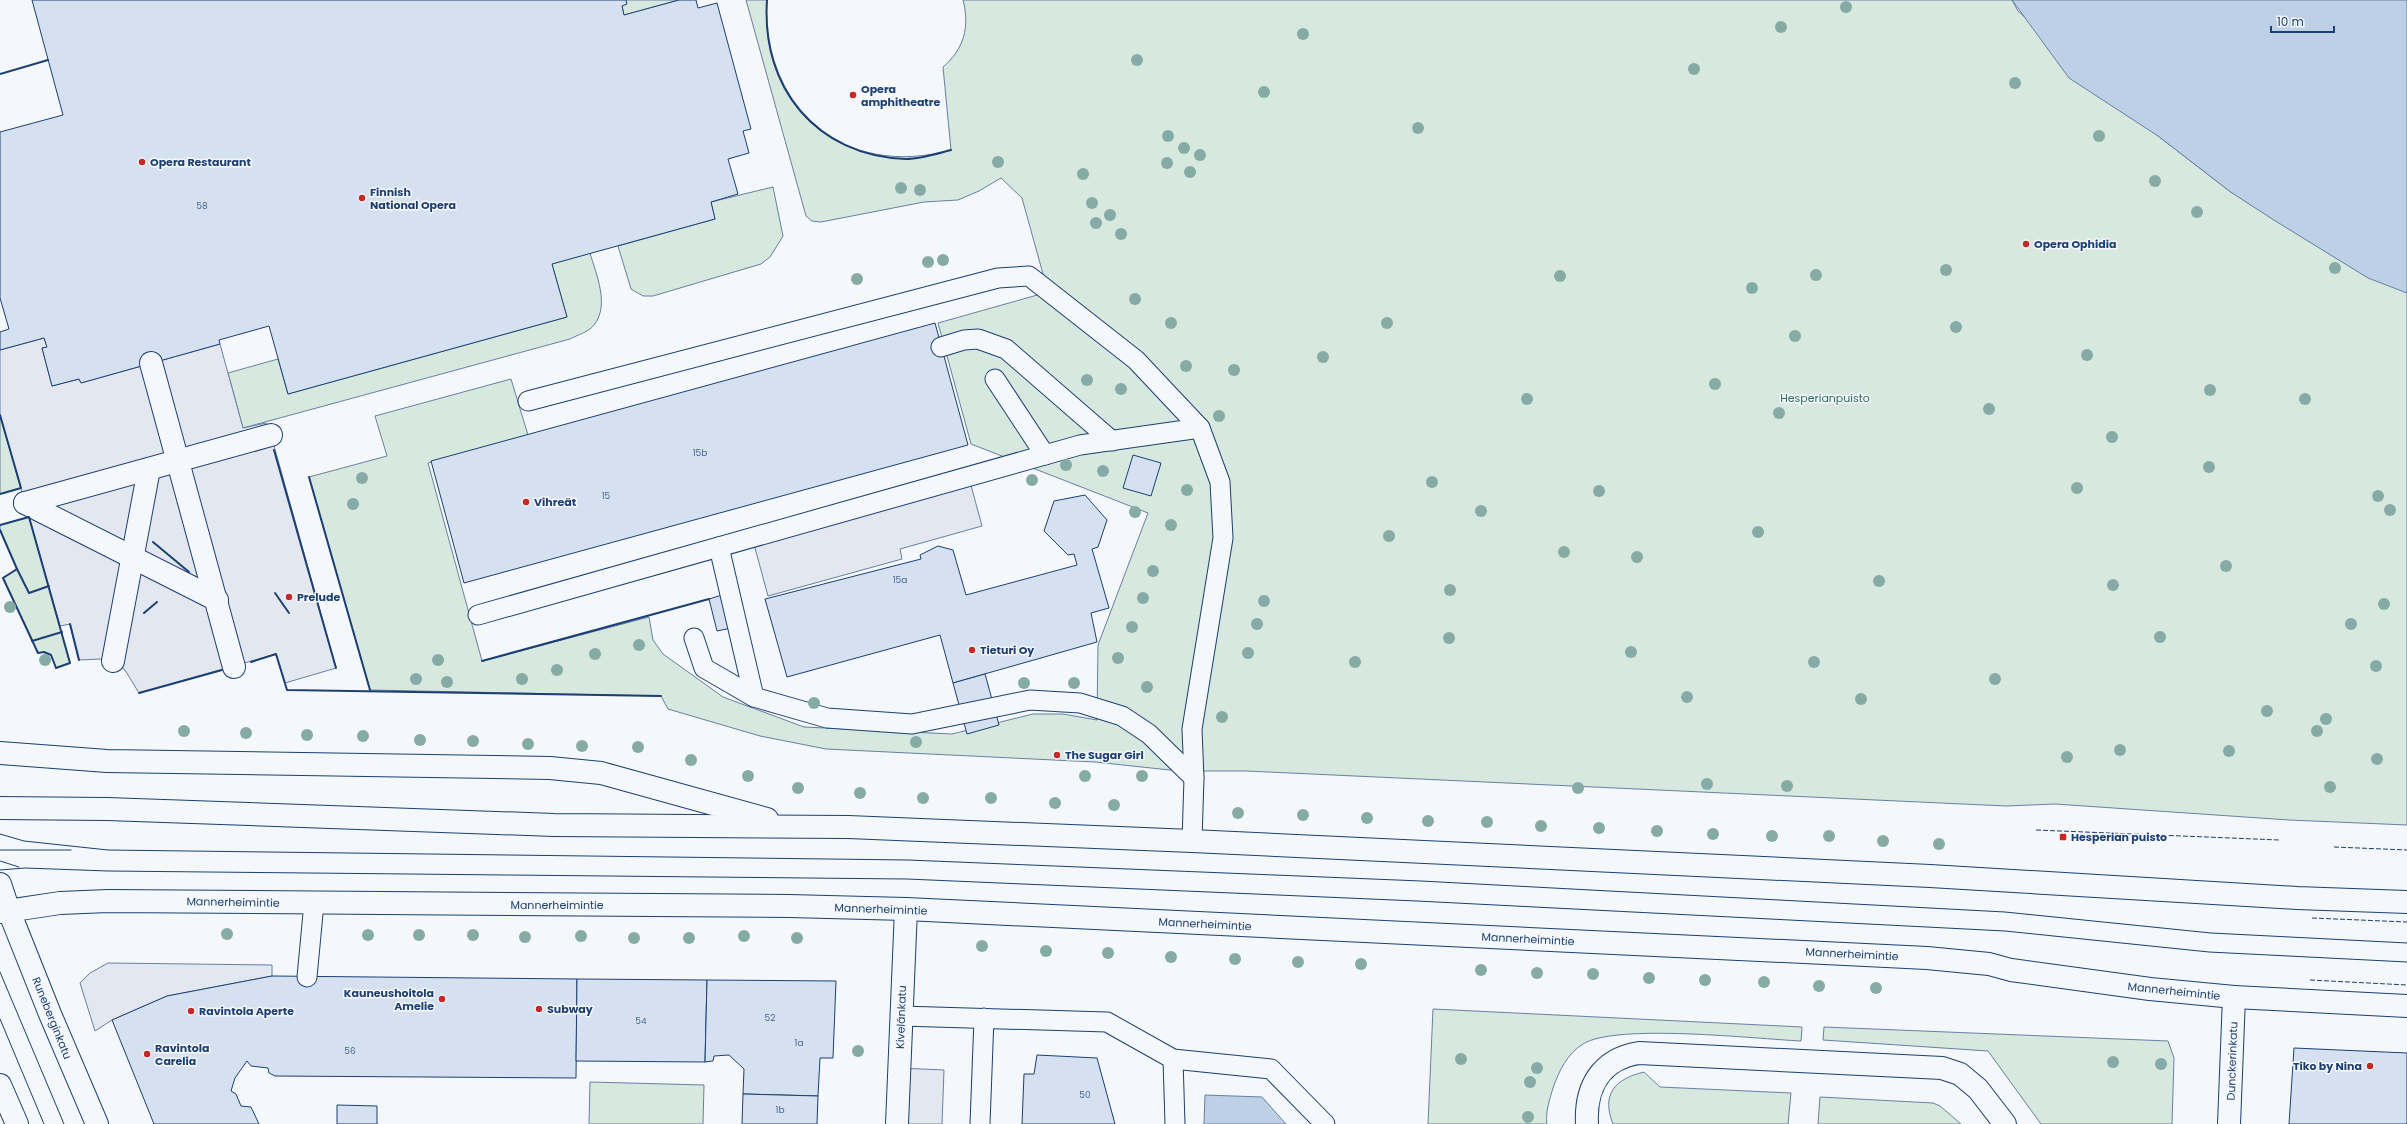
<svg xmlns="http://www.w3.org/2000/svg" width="2407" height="1124" font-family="Poppins,sans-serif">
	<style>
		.green { fill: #d7e8df; stroke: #687fa3 }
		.parking { fill: #e3e8f0; stroke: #687fa3 }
		.water { fill: #bed0e5; stroke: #687fa3 }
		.building { fill: #d5e0f0; stroke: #1d3f73 }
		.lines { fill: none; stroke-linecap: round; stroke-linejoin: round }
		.service-casing { stroke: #1d3f73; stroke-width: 21 }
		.pedestrian-casing { stroke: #1d3f73; stroke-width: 24 }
		.minor-casing { stroke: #1d3f73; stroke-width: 24 }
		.secondary-casing { stroke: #1d3f73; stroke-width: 24 }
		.primary-casing { stroke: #1d3f73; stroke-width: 24 }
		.service { stroke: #f4f7fb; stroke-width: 19 }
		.pedestrian { stroke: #f4f7fb; stroke-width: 22 }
		.minor { stroke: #f4f7fb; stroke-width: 22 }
		.secondary { stroke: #f4f7fb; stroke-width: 22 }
		.primary { stroke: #f4f7fb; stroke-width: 22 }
		.tram { stroke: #1d3f73; stroke-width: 1 }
		.fence { stroke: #1d3f73; stroke-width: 1; stroke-dasharray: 5 2; stroke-linecap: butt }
		.wall { stroke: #1d3f73; stroke-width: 2 }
		.tree { fill: #86aba6 }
		.poi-dot { fill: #c62828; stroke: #f4f7fb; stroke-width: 1.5 }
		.labels { text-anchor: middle; stroke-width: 3; stroke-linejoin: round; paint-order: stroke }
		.number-label { font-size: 9px; fill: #4b6792 }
		.poi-label { font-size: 11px; font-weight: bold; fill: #1d3f73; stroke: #f4f7fb; text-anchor: start }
		.park-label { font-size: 11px; fill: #2c6c60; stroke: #f4f7fb }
		.street-label { font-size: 11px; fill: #1d3f73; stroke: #f4f7fb }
	</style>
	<rect width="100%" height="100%" fill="#f4f7fb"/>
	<g class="green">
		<polygon points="626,0 679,0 624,15 622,6"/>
		<path d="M 746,0 L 767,0 C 759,110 845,179 951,150 L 943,67 C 964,49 970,27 963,0 L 2012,0 L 2018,11 L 2158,136 L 2232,193 L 2407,212 L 2407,825 L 2289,820 L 2055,804 L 2006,806 L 1246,771 L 1179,771 L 1095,762 L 826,749 L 760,736 L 668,709 L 661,696 L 370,690 L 309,477 L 387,456 L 375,416 L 511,379 L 528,435 L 428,463 L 482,661 L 649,617 L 653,640 L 663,654 L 723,697 L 804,727 L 952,734 L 1033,714 L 1063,714 L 1097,720 L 1098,645 L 1148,513 L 971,444 L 938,323 L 1048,292 L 1022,198 L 1001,178 L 979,191 L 958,200 L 924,202 L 821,222 L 812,221 L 806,216 Z"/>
		<polygon points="773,187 783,236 770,257 761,264 653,296 643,296 631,289 618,246 715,219 711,202"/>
		<path d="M 590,253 C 596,274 610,305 594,325 C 589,332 577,335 570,339 L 243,428 L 228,373 L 278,359 L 288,394 L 567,317 L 552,264 Z"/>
		<polygon points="0,415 21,488 0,494"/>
		<polygon points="29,517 70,663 56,668 51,655 44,652 38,653 3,578 17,569 0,530 0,525"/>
		<path d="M 1433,1009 L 1802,1027 L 1801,1041 C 1757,1039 1616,1023 1583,1044 C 1567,1054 1559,1071 1553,1088 C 1550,1098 1545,1113 1547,1124 L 1428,1124 Z"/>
		<polygon points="1824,1027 2168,1041 2174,1058 2172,1124 2041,1124 1988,1051 1823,1040"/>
		<path d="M 1644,1072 L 1660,1087 L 1791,1093 L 1788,1124 L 1613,1124 C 1601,1094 1615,1079 1644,1072 Z"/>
		<polygon points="590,1082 704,1085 703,1124 589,1124"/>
		<polygon points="1820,1097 1933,1103 1940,1106 1961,1124 1818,1124"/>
	</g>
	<g class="parking">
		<polygon points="44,338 47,347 42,348 52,386 79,379 81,383 220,344 243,428 266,423 271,435 336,668 285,683 276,654 139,693 125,670 113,661 100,659 79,660 70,624 60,626 0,415 0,350"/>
		<polygon points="969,478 982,526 900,549 902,559 768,596 752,537"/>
		<polygon points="108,963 272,965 272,976 167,996 112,1020 95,1031 80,983 90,973"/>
		<polygon points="899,1068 944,1070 942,1124 897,1124"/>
	</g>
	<g class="water">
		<polygon points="2012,0 2407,0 2407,293 2368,278 2277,222 2232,193 2158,136 2069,78"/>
		<polygon points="1205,1095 1262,1097 1286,1124 1204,1124"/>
	</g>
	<g class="building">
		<polygon points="32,0 626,0 627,4 622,6 624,15 679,0 696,0 698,8 717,3 751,129 743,131 749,153 728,159 738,194 711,202 715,219 552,264 567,317 288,394 269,326 219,340 220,344 81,383 79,379 52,386 42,348 47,347 44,338 0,350 0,332 9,329 0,298 0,132 63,115"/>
		<polygon points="935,323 968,445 464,583 431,461"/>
		<polygon points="1133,455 1161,463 1151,496 1123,488"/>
		<polygon points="1085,495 1107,520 1098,547 1092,549 1109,608 1091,613 1097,642 953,683 940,635 787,677 765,599 921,559 920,555 938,546 953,550 966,595 1077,565 1074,554 1068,555 1044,531 1054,501"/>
		<polygon points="722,595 731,628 717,631 709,599"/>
		<polygon points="985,674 999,725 967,734 953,683"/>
		<polygon points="272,976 577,979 576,1078 275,1076 269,1073 268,1068 251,1066 247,1061 235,1078 231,1091 236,1094 241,1106 251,1107 259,1124 154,1124 112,1020 167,996"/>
		<polygon points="577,979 707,980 705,1062 576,1061"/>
		<polygon points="707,980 836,981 833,1058 820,1058 818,1096 743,1094 744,1069 729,1055 714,1056 713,1061 705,1062"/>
		<polygon points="2294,1048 2407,1053 2407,1124 2289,1124"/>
		<polygon points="1037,1055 1097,1058 1115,1124 1022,1124 1024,1074 1034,1074"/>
		<polygon points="743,1094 818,1096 817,1124 742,1124"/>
		<polygon points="337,1105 377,1106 377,1124 337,1124"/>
	</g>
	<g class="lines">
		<g class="service-casing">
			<g id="service">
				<polyline points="941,347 964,340 978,339 1006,349 1112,441"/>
				<polyline points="995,379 1045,455"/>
				<polyline points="528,401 998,278 1029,276 1136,360 1200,428 1220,482 1223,538 1192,729 1194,778 1192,841"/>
				<polyline points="719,547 754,697"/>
				<polyline points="478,615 1080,445 1200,428"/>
				<polyline points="694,638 704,668 754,697 827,718 912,724 1030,700 1080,703 1122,716 1149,734 1194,778"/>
				<polyline points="307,977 314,903"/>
				<polyline points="901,1016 1107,1022 1173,1059 1271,1069 1325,1124"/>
				<polyline points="1173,1059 1175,1124"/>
				<polyline points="980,1124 984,1018"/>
			</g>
		</g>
		<g class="pedestrian-casing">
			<g id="pedestrian">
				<polyline points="151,363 234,667"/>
				<polyline points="25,503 271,435"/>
				<polyline points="25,503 217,600"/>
				<polyline points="113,661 149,469"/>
			</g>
		</g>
		<g class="minor-casing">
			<g id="minor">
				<polyline points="897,1124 906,909"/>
				<path d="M 1587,1124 C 1585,1087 1601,1059 1639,1053 L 1942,1068 L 1960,1074 L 1978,1089 L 2005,1124"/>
				<polyline points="2229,1124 2234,997"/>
			</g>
		</g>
		<g class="secondary-casing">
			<g id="secondary">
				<polyline points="9,911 50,1014 97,1124"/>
				<polyline points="0,1085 17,1124"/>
			</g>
		</g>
		<g class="primary-casing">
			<g id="primary">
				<polyline points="0,753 107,761 550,768 601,773 767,819"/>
				<polyline points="0,808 107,809 554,825 848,827 1192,841 1930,876 2297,898 2407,902"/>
				<polyline points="0,884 9,911"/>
				<polyline points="0,912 60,903 108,901 789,906 906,909 1927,958 1989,964 2011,970 2150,989 2234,997 2407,1006"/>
			</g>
		</g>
		<use href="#service" class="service"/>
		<use href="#pedestrian" class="pedestrian"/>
		<use href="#minor" class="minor"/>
		<use href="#secondary" class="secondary"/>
		<use href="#primary" class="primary"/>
		<g class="tram">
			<polyline points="0,834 24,841 108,850 908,860 1421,881 2005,912 2211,933 2407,943"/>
			<polyline points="0,850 71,850"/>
			<polyline points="0,861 19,867"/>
			<polyline points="0,870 25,868 108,871 907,879 1417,901 2005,931 2209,952 2407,962"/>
			<polyline points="0,972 64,1124"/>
			<polyline points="0,1019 44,1124"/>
		</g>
		<g class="fence">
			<polyline points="2036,830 2279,840"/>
			<polyline points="2334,847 2407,850"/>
			<polyline points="2312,918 2407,922"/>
			<polyline points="2310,980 2407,985"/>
		</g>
		<g class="wall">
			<path d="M 767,0 C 761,87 816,156 906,159 C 921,159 936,154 951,150"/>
			<polyline points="0,74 48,60"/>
			<polyline points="0,415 21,488 0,494"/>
			<polyline points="274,450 336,668"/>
			<polyline points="309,477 370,690"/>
			<polyline points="0,525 29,517 70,663 56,668 51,655 44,652 38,653 3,578 17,569 0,530"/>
			<polyline points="153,542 189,572"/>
			<polyline points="17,569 29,593 49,586"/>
			<polyline points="275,593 289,613"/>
			<polyline points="144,613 157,602"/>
			<polyline points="70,624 79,660"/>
			<polyline points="32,641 62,632"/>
			<polyline points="482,661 709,599"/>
			<polyline points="251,662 276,654 287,690 661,696"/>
			<polyline points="139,693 222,670"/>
		</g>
	</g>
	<g class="tree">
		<circle cx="1846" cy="7" r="6"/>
		<circle cx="1781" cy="27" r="6"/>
		<circle cx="1303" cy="34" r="6"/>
		<circle cx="1137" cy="60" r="6"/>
		<circle cx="1694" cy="69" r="6"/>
		<circle cx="2015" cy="83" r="6"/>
		<circle cx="1264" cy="92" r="6"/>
		<circle cx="1418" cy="128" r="6"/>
		<circle cx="1168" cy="136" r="6"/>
		<circle cx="2099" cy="136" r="6"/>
		<circle cx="1184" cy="148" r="6"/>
		<circle cx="1200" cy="155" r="6"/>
		<circle cx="998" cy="162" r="6"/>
		<circle cx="1167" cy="163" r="6"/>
		<circle cx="1190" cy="172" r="6"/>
		<circle cx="1083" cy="174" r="6"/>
		<circle cx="2155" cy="181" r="6"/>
		<circle cx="901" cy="188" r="6"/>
		<circle cx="920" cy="190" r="6"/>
		<circle cx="1092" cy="203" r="6"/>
		<circle cx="2197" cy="212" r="6"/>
		<circle cx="1110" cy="215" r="6"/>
		<circle cx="1096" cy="223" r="6"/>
		<circle cx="1121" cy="234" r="6"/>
		<circle cx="943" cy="260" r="6"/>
		<circle cx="928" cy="262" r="6"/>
		<circle cx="2335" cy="268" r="6"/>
		<circle cx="1946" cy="270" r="6"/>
		<circle cx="1816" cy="275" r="6"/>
		<circle cx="1560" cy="276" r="6"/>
		<circle cx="857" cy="279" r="6"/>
		<circle cx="1752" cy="288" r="6"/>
		<circle cx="1135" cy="299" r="6"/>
		<circle cx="1171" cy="323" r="6"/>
		<circle cx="1387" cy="323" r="6"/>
		<circle cx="1956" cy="327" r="6"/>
		<circle cx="1795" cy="336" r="6"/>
		<circle cx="2087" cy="355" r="6"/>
		<circle cx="1323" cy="357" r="6"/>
		<circle cx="1186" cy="366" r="6"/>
		<circle cx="1234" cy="370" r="6"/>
		<circle cx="1087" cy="380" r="6"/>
		<circle cx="1715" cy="384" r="6"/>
		<circle cx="1121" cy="389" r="6"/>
		<circle cx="2210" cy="390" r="6"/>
		<circle cx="1527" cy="399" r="6"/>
		<circle cx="2305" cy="399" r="6"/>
		<circle cx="1989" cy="409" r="6"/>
		<circle cx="1779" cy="413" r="6"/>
		<circle cx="1219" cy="416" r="6"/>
		<circle cx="2112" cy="437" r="6"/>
		<circle cx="1066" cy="465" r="6"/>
		<circle cx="2209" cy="467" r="6"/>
		<circle cx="1103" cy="471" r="6"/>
		<circle cx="362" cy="478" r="6"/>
		<circle cx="1032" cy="480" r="6"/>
		<circle cx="1432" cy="482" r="6"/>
		<circle cx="2077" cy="488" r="6"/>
		<circle cx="1187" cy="490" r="6"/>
		<circle cx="1599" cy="491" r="6"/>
		<circle cx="2378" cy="496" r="6"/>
		<circle cx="353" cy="504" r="6"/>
		<circle cx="2390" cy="510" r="6"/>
		<circle cx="1481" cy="511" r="6"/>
		<circle cx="1135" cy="512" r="6"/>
		<circle cx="1171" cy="525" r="6"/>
		<circle cx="1758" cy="532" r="6"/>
		<circle cx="1389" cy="536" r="6"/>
		<circle cx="1564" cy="552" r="6"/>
		<circle cx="1637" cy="557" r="6"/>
		<circle cx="2226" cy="566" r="6"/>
		<circle cx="1153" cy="571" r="6"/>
		<circle cx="1879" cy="581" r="6"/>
		<circle cx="2113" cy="585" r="6"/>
		<circle cx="1450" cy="590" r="6"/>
		<circle cx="1143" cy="598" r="6"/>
		<circle cx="1264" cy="601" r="6"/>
		<circle cx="2384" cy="604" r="6"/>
		<circle cx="10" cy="607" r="6"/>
		<circle cx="1257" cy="624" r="6"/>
		<circle cx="2351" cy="624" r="6"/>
		<circle cx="1132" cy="627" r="6"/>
		<circle cx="2160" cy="637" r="6"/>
		<circle cx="1449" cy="638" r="6"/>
		<circle cx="639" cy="645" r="6"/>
		<circle cx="1631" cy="652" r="6"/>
		<circle cx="1248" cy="653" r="6"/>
		<circle cx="595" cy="654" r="6"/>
		<circle cx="1118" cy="658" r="6"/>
		<circle cx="45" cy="660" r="6"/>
		<circle cx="438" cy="660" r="6"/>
		<circle cx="1355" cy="662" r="6"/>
		<circle cx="1814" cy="662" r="6"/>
		<circle cx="2376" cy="666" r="6"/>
		<circle cx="557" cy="670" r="6"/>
		<circle cx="416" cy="679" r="6"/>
		<circle cx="522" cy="679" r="6"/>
		<circle cx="1995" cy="679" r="6"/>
		<circle cx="447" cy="682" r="6"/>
		<circle cx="1024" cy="683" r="6"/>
		<circle cx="1074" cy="683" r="6"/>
		<circle cx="1147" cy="687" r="6"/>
		<circle cx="1687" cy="697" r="6"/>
		<circle cx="1861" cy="699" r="6"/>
		<circle cx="814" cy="703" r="6"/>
		<circle cx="2267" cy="711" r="6"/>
		<circle cx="1222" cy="717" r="6"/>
		<circle cx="2326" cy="719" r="6"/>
		<circle cx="184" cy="731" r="6"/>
		<circle cx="2317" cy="731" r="6"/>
		<circle cx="246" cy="733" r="6"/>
		<circle cx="307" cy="735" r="6"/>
		<circle cx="363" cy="736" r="6"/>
		<circle cx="420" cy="740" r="6"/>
		<circle cx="473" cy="741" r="6"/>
		<circle cx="916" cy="742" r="6"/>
		<circle cx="528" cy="744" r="6"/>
		<circle cx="582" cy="746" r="6"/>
		<circle cx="638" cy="747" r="6"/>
		<circle cx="2120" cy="750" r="6"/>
		<circle cx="2229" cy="751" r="6"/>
		<circle cx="2067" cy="757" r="6"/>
		<circle cx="2377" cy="759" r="6"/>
		<circle cx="691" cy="760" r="6"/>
		<circle cx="748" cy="776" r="6"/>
		<circle cx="1085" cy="776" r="6"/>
		<circle cx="1142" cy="776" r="6"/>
		<circle cx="1707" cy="784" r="6"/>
		<circle cx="1787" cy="786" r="6"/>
		<circle cx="2330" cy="787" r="6"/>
		<circle cx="798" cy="788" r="6"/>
		<circle cx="1578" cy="788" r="6"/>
		<circle cx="860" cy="793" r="6"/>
		<circle cx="923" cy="798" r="6"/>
		<circle cx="991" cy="798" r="6"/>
		<circle cx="1055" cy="803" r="6"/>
		<circle cx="1114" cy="805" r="6"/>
		<circle cx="1238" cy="813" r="6"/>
		<circle cx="1303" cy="815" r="6"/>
		<circle cx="1367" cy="818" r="6"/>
		<circle cx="1428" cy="821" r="6"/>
		<circle cx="1487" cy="822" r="6"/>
		<circle cx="1541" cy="826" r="6"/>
		<circle cx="1599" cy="828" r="6"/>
		<circle cx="1657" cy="831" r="6"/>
		<circle cx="1713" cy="834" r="6"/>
		<circle cx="1772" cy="836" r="6"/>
		<circle cx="1829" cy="836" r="6"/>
		<circle cx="1883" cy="841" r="6"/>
		<circle cx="1939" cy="844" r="6"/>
		<circle cx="227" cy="934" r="6"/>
		<circle cx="368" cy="935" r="6"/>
		<circle cx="419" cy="935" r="6"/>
		<circle cx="473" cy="935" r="6"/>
		<circle cx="581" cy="936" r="6"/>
		<circle cx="744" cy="936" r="6"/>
		<circle cx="525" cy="937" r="6"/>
		<circle cx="634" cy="938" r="6"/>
		<circle cx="689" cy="938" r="6"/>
		<circle cx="797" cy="938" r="6"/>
		<circle cx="982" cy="946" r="6"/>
		<circle cx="1046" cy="951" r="6"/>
		<circle cx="1108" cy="953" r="6"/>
		<circle cx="1171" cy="957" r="6"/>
		<circle cx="1235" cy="959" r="6"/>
		<circle cx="1298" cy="962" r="6"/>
		<circle cx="1361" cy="964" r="6"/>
		<circle cx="1481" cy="970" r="6"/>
		<circle cx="1537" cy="973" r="6"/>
		<circle cx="1593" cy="974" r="6"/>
		<circle cx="1649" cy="978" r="6"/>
		<circle cx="1705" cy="980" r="6"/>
		<circle cx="1764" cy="982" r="6"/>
		<circle cx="1819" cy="986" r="6"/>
		<circle cx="1876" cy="988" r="6"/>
		<circle cx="858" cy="1051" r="6"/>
		<circle cx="1461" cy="1059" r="6"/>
		<circle cx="2113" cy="1062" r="6"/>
		<circle cx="2161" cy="1064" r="6"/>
		<circle cx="1537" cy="1068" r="6"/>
		<circle cx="1530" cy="1082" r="6"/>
		<circle cx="1528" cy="1117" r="6"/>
	</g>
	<g class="poi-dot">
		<circle cx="853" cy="95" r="4"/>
		<circle cx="142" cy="162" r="4"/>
		<circle cx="362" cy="198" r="4"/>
		<circle cx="2026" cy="244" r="4"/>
		<circle cx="526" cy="502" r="4"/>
		<circle cx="289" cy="597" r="4"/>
		<circle cx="972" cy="650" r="4"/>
		<circle cx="1057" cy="755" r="4"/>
		<rect x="2059" y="833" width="8" height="8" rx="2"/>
		<circle cx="442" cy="999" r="4"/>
		<circle cx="539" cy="1009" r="4"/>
		<circle cx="191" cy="1011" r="4"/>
		<circle cx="147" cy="1054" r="4"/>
		<circle cx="2370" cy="1066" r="4"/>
	</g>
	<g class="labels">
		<g class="number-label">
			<text x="202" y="209">58</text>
			<text x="700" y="456">15b</text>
			<text x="606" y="499">15</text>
			<text x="900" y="583">15a</text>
			<text x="770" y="1021">52</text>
			<text x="641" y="1024">54</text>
			<text x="799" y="1046">1a</text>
			<text x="350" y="1054">56</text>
			<text x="1085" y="1098">50</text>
			<text x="780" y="1113">1b</text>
		</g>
		<g class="poi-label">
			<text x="861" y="93">Opera<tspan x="861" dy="13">amphitheatre</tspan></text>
			<text x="150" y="166">Opera Restaurant</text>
			<text x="370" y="196">Finnish<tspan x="370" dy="13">National Opera</tspan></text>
			<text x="2034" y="248">Opera Ophidia</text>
			<text x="534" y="506">Vihreät</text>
			<text x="297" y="601">Prelude</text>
			<text x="980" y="654">Tieturi Oy</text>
			<text x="1065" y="759">The Sugar Girl</text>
			<text x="2071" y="841">Hesperian puisto</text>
			<text x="434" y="997" text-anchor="end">Kauneushoitola<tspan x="434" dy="13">Amelie</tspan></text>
			<text x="547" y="1013">Subway</text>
			<text x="199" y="1015">Ravintola Aperte</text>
			<text x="155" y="1052">Ravintola<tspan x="155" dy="13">Carelia</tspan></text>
			<text x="2362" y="1070" text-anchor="end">Tiko by Nina</text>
		</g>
		<g class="park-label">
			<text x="1825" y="402">Hesperianpuisto</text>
		</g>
		<g class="street-label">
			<text transform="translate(233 902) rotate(1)" y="4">Mannerheimintie</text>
			<text x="557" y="909">Mannerheimintie</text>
			<text transform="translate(881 909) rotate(2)" y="4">Mannerheimintie</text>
			<text transform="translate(1205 924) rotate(3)" y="4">Mannerheimintie</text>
			<text transform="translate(1528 939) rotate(3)" y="4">Mannerheimintie</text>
			<text transform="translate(1852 954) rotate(3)" y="4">Mannerheimintie</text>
			<text transform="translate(2174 991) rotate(6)" y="4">Mannerheimintie</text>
			<text transform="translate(901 1017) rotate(-88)" y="4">Kivelänkatu</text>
			<text transform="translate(52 1018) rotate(68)" y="4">Runeberginkatu</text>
			<text transform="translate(2232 1061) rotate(-88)" y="4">Dunckerinkatu</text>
		</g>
	</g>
	<path d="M2271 26v6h63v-6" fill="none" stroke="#1d3f73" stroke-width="2"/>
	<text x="2277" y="26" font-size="12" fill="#1d3f73" stroke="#f4f7fb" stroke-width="3" paint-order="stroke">10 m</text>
</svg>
